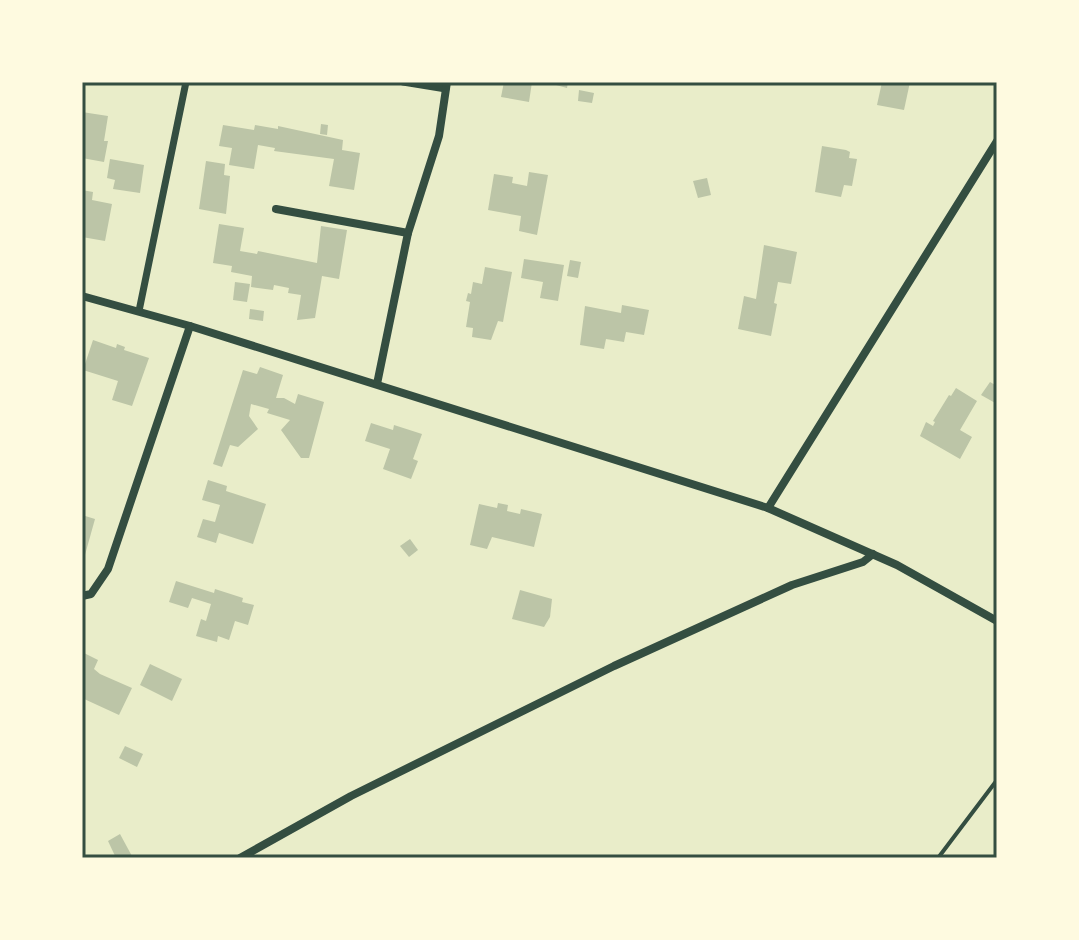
<svg xmlns="http://www.w3.org/2000/svg" width="1079" height="940" font-family="'Roboto Condensed',sans-serif">
	<style>
		.building { fill: #bcc5a7 }
		.lines { fill: none; stroke-linecap: round; stroke-linejoin: round }
		.path { stroke: #344e41; stroke-width: 4 }
		.pedestrian { stroke: #344e41; stroke-width: 7 }
		.minor { stroke: #344e41; stroke-width: 8 }
		.neatline { fill: none; stroke: #344e41; stroke-width: 3 }
	</style>
	<rect width="100%" height="100%" fill="#e9edc9"/>
	<g class="building">
		<polygon points="504,82 532,82 529,102 501,97"/>
		<polygon points="545,82 568,82 567,88"/>
		<polygon points="882,82 910,82 904,110 877,105"/>
		<polygon points="579,90 594,93 592,103 578,101"/>
		<polygon points="82,112 108,116 104,141 108,141 104,162 82,158"/>
		<polygon points="321,124 328,125 327,135 320,134"/>
		<polygon points="223,125 254,130 255,125 278,129 278,126 343,140 342,150 360,153 354,190 329,186 334,159 274,151 275,148 258,145 254,169 229,165 232,148 219,146"/>
		<polygon points="822,146 846,150 850,152 849,158 857,159 852,186 844,185 841,197 815,192"/>
		<polygon points="110,159 144,165 140,193 113,189 115,180 107,178"/>
		<polygon points="206,161 225,164 224,175 230,176 226,214 199,209"/>
		<polygon points="529,172 548,175 537,235 519,231 521,216 488,210 494,174 513,177 512,183 527,186"/>
		<polygon points="707,178 711,195 698,198 693,181"/>
		<polygon points="82,190 93,192 92,200 112,204 105,241 82,237"/>
		<polygon points="219,224 244,228 240,251 257,254 258,251 317,263 321,226 347,230 339,279 322,276 315,318 297,320 301,295 288,293 289,288 274,285 273,290 251,287 252,276 231,272 232,266 213,263"/>
		<polygon points="764,245 797,252 791,284 778,282 774,303 777,304 771,336 738,329 744,296 756,299"/>
		<polygon points="524,259 564,265 558,301 540,298 543,282 521,278"/>
		<polygon points="570,260 581,262 578,278 567,276"/>
		<polygon points="485,267 512,272 503,322 498,321 491,340 472,337 473,328 466,327 470,302 466,301 468,293 471,294 473,282 482,284"/>
		<polygon points="235,282 250,284 247,302 233,300"/>
		<polygon points="622,305 649,310 644,335 626,332 624,342 606,339 604,349 580,345 585,306 621,313"/>
		<polygon points="250,309 264,311 263,321 249,319"/>
		<polygon points="93,340 116,348 117,344 125,347 124,350 149,358 132,406 112,400 118,381 83,370"/>
		<polygon points="260,367 283,375 276,398 284,398 295,404 298,394 324,402 309,458 301,458 281,430 290,420 267,413 269,409 251,404 249,416 258,429 238,447 230,445 222,467 213,464 243,370 257,374"/>
		<polygon points="990,382 997,386 997,404 981,395"/>
		<polygon points="956,388 977,401 960,430 972,437 960,459 920,436 926,422 933,426 935,422 933,421 949,395 951,396"/>
		<polygon points="371,423 393,430 394,425 422,434 413,459 418,461 411,479 383,469 390,449 365,441"/>
		<polygon points="208,480 227,486 226,491 266,504 253,544 219,533 216,543 197,537 203,519 215,522 220,505 202,500"/>
		<polygon points="498,503 508,505 507,511 520,514 521,509 542,514 534,547 492,537 487,549 470,545 479,504 497,508"/>
		<polygon points="82,515 95,519 83,562 82,562"/>
		<polygon points="410,539 418,550 409,557 400,546"/>
		<polygon points="176,581 214,593 215,589 243,598 242,602 254,605 248,625 235,621 229,640 218,636 217,642 196,636 201,619 206,621 211,604 192,598 188,608 169,602"/>
		<polygon points="520,590 552,599 550,617 544,627 512,619"/>
		<polygon points="82,652 98,660 94,669 100,674 132,688 119,715 82,698"/>
		<polygon points="150,664 182,679 172,701 140,685"/>
		<polygon points="125,746 143,754 137,767 119,758"/>
		<polygon points="120,834 133,858 116,858 108,841"/>
	</g>
	<g class="lines">
		<polyline class="path" points="938,858 997,780"/>
		<g class="pedestrian">
			<polyline points="403,82 446,89"/>
			<polyline points="139,311 186,82"/>
		</g>
		<g class="minor">
			<polyline points="276,209 408,233"/>
			<polyline points="82,296 190,326 768,508 897,565 997,621"/>
			<polyline points="377,384 408,233 439,136 447,82"/>
			<polyline points="768,508 997,141"/>
			<polyline points="82,596 91,594 108,569 190,326"/>
			<polyline points="240,858 351,796 614,666 792,585 863,562 873,554"/>
		</g>
	</g>
	<rect width="1079" height="940" fill="none" stroke="#fefae0" stroke-width="168"/>
	<rect x="84" y="84" width="911" height="772" class="neatline"/>
</svg>
